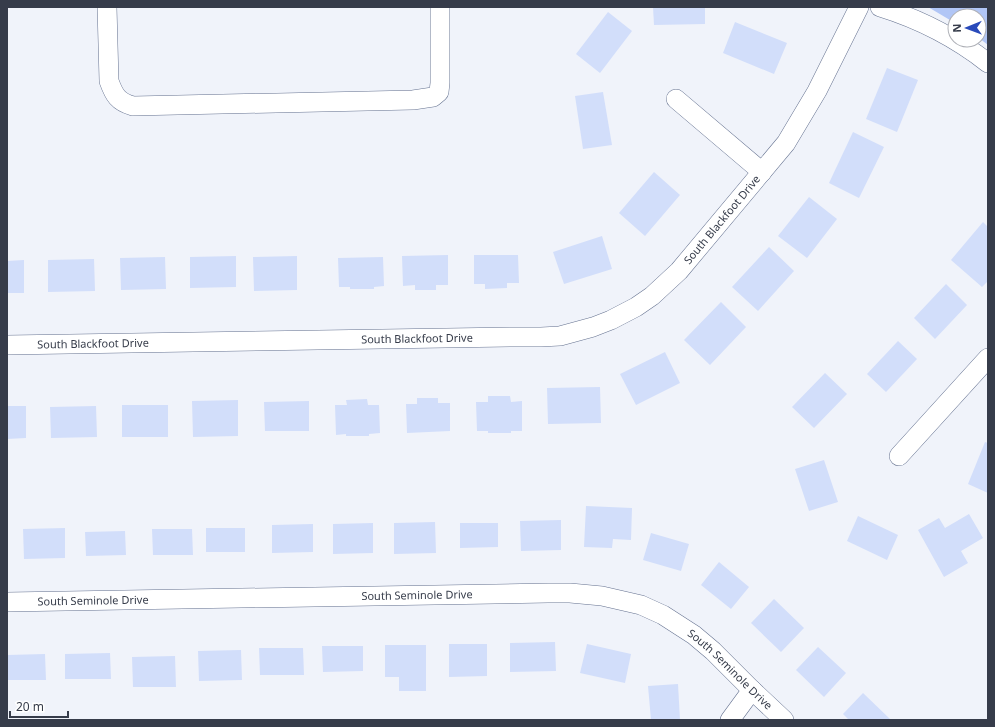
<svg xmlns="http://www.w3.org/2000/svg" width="995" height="727" font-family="'Noto Sans',sans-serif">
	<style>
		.green { fill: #b1c6f6 }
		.building { fill: #d2defa }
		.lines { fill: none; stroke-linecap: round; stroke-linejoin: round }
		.minor-casing { stroke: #657290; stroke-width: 20 }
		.minor { stroke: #fff; stroke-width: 19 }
		.labels { text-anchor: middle; stroke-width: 4; stroke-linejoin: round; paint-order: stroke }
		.street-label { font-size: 11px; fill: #363c4a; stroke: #fff }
	</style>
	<rect width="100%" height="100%" fill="#f0f3fa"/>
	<polygon class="green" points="928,7 988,7 988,45 979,38 979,16 955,16 955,23"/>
	<g class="building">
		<polygon points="653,7 705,7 705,24 654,25"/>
		<polygon points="608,12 632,31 600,73 576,54"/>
		<polygon points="735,22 787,43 774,74 723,53"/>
		<polygon points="887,68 918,80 897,132 866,119"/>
		<polygon points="603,92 612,145 583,149 575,96"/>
		<polygon points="853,132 884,147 859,198 829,183"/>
		<polygon points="654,172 680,195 645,236 619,213"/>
		<polygon points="809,197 837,219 807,258 778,236"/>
		<polygon points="983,222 988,227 988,281 982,287 951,260"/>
		<polygon points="602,236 612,269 564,284 553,252"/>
		<polygon points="769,247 794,271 758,311 732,287"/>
		<polygon points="448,255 448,285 436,285 436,290 415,290 415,285 403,286 402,256"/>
		<polygon points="474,255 518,255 519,283 507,283 507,288 485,289 485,284 474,284"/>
		<polygon points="236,256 236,287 190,288 190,257"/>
		<polygon points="297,256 297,290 254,291 253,257"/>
		<polygon points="165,257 166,289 121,290 120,258"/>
		<polygon points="383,257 384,286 374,287 374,289 350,289 350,287 339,287 338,258"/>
		<polygon points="94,259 95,291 48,292 48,260"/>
		<polygon points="24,260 24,293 7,293 7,261"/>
		<polygon points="946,284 967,305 935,339 914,318"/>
		<polygon points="721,302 746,327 710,365 684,340"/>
		<polygon points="898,341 917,359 886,392 867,374"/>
		<polygon points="665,352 680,383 636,405 620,374"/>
		<polygon points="825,373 847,394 814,428 792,407"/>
		<polygon points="600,387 601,423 548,424 547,388"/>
		<polygon points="488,396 510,396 511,402 522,401 522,431 511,431 511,433 488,433 488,431 477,431 476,402 488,402"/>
		<polygon points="417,398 438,398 438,403 450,403 450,431 407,433 406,404 417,404"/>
		<polygon points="367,399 368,405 379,405 380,433 369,434 369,436 346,436 346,434 336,435 335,405 347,405 346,400"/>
		<polygon points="238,400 238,436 193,437 192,401"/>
		<polygon points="309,401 309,431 265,431 264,402"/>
		<rect x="122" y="405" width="46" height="32"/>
		<polygon points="7,406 26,406 26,438 7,439"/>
		<polygon points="96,406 97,437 51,438 50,407"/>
		<polygon points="985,442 988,443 988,493 968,484"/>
		<polygon points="824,460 838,502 809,511 795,469"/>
		<polygon points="586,506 632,508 631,540 613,539 612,548 584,547"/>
		<polygon points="969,514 983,538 961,551 968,563 944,577 918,530 939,518 945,528"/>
		<polygon points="858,516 898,535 887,560 847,541"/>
		<polygon points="561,520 561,550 521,551 520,521"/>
		<polygon points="435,522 436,553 394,554 394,523"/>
		<polygon points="373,523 373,553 333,554 333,524"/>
		<polygon points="460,523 498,523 498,547 460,548"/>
		<polygon points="313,524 313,552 272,553 272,525"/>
		<polygon points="65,528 65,558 24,559 23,529"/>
		<rect x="206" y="528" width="39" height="24"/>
		<polygon points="152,529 192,529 193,555 153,555"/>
		<polygon points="125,531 126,555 86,556 85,532"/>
		<polygon points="651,533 689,544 681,571 643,560"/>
		<polygon points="719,562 749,587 731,609 701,585"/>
		<polygon points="774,599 804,628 781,652 751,623"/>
		<polygon points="555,642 556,671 510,672 510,643"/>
		<polygon points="449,644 487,644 487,676 449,677"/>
		<polygon points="587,644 631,654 625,683 580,673"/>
		<polygon points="385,645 426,645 426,691 399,691 399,677 385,677"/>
		<polygon points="322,646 363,646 363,671 323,672"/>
		<polygon points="818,647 846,673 824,697 796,670"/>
		<polygon points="259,648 303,648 304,675 260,675"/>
		<polygon points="241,650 242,680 199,681 198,651"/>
		<polygon points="110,653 111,679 65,679 65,654"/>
		<polygon points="45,654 46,680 7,680 7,655"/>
		<polygon points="175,656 176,687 133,687 132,657"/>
		<polygon points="678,684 680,720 651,720 648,686"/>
		<polygon points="863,693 890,719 889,720 849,720 843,714"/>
	</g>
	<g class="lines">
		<g class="minor-casing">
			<g id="minor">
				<path d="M 107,7 L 109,81 C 114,95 118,102 133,106 L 413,100 L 433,97 L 439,92 L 440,83 L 440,7"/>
				<path d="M 880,7 C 919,19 956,38 988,63"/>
				<polyline points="676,99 762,172"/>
				<path id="s1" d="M 7,345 L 515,337 L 541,337 L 560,336 L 593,327 L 611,320 L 636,307 L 652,296 L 679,271 L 786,143 L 817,91 L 859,7"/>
				<polyline points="899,456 988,358"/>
				<path id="s2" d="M 7,602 L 548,593 L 570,593 L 602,596 L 641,605 L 663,615 L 694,635 L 713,651 L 752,690 L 784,720"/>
				<polyline points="730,720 752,690"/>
			</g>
		</g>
		<use href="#minor" class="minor"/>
	</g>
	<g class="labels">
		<g class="street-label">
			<text dy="4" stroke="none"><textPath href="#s1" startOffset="758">South Blackfoot Drive</textPath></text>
			<text dy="4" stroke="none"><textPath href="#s1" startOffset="410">South Blackfoot Drive</textPath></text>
			<text dy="4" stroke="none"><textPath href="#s1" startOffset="86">South Blackfoot Drive</textPath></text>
			<text dy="4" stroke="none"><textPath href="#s2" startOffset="410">South Seminole Drive</textPath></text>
			<text dy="4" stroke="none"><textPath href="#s2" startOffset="86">South Seminole Drive</textPath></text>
			<text dy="4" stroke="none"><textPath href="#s2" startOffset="746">South Seminole Drive</textPath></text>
		</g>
	</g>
	<rect width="995" height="727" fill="none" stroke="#363c4a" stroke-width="16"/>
	<g transform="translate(967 28) rotate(269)"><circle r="19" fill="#ffffff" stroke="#afb1b7"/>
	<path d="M0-3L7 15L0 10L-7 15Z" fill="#294aba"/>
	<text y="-6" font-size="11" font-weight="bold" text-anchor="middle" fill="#363c4a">N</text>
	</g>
	<path d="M10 711v6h58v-6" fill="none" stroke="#363c4a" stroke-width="2"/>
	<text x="16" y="711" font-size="12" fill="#363c4a" stroke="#ffffff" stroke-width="3" paint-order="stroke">20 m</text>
</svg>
